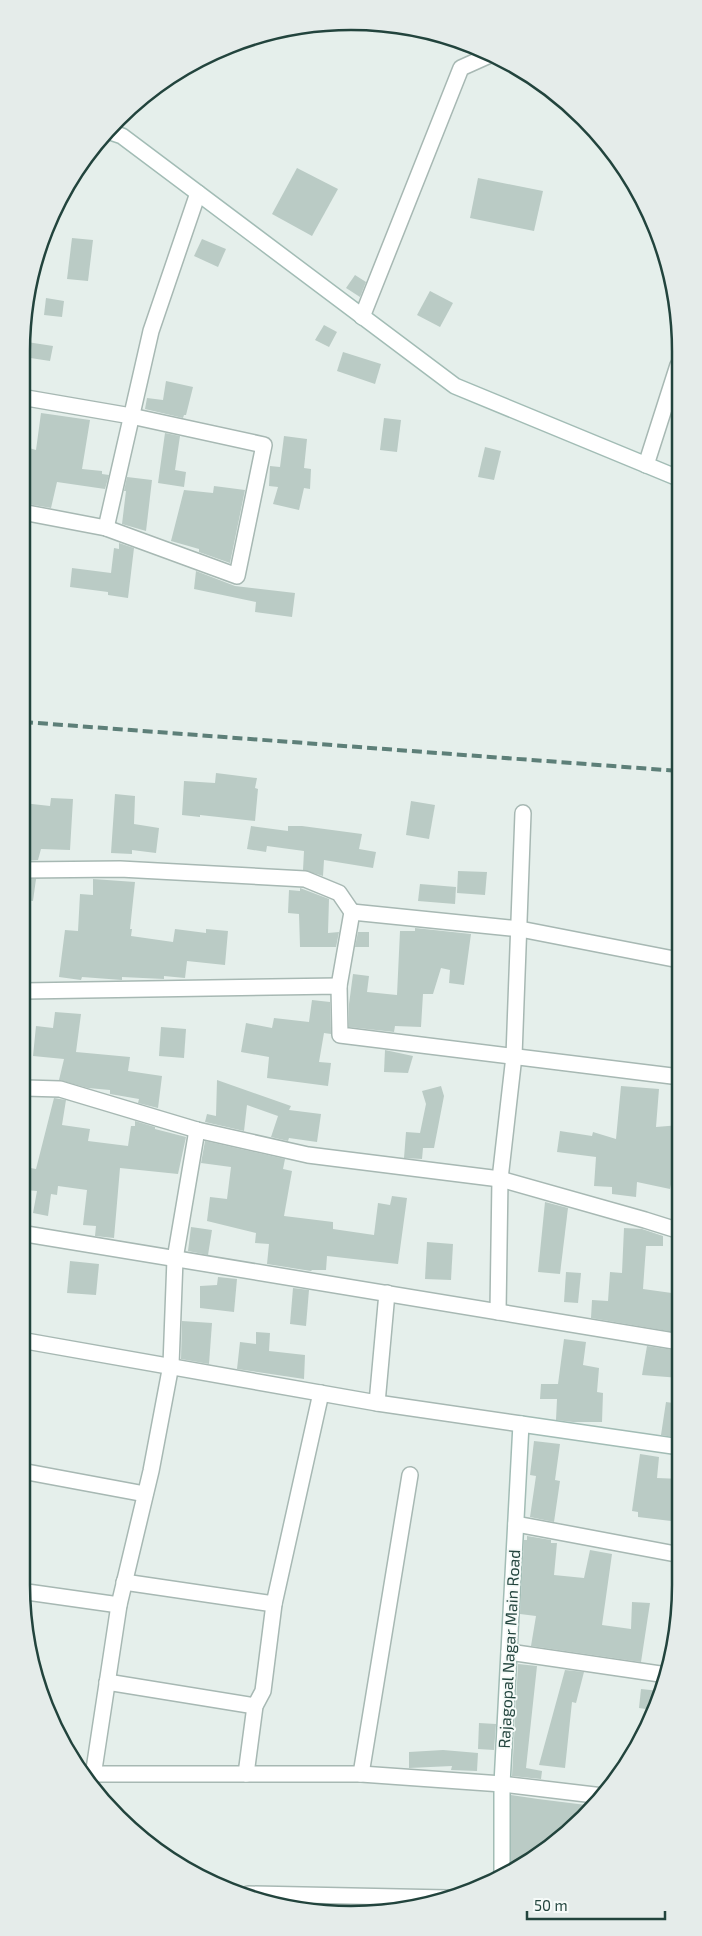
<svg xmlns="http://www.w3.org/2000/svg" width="702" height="1936" font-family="'Exo 2',sans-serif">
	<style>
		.building { fill: #bacbc5 }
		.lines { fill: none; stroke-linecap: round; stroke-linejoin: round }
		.street-casing { stroke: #a7b8b3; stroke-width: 18 }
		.secondary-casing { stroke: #a2bcb5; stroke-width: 18 }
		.street { stroke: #fff; stroke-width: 15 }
		.secondary { stroke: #fff; stroke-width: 15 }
		.rail { stroke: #5d7f78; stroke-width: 4; stroke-dasharray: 10 5; stroke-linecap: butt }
		.labels { text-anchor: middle; stroke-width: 4; stroke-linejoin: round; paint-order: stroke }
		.street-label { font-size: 16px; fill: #22443d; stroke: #f6fbf9 }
		.rim { fill: none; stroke: #22443d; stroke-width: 2.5 }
	</style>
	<rect width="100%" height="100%" fill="#e5efeb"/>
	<g class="building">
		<polygon points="297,168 338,189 312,236 272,214"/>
		<polygon points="478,178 543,191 534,231 470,218"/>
		<polygon points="72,238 93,240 88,281 67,279"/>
		<polygon points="202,239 226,249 218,267 194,256"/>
		<polygon points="355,275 366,282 360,297 346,288"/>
		<polygon points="430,291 453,303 440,327 417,315"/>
		<polygon points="46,298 64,301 62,317 44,315"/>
		<polygon points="324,325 337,332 329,347 315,340"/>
		<polygon points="27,342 53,346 50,361 24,357"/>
		<polygon points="343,352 381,364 375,384 337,371"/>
		<polygon points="166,381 193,387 186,415 184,415 183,418 145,409 147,398 163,400"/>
		<polygon points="41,413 90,420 82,469 102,471 102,474 109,475 105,489 57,482 51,508 22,503 22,446 36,450"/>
		<polygon points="384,418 401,420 397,452 380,450"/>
		<polygon points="165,433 180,436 175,470 186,472 184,487 158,483"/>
		<polygon points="284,436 307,439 304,468 311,469 310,489 304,488 299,510 273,504 278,487 269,486 270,466 280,467"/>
		<polygon points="485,447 501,451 494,480 478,477"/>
		<polygon points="127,477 152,480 146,531 122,524 126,491 124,491"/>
		<polygon points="214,486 245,490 230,563 199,552 199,549 171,541 184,490 213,493"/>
		<polygon points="119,543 134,548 128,598 108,595 108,592 70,587 72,568 111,573 114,548 119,549"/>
		<polygon points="196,571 235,586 295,593 292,617 255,612 256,602 194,589"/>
		<polygon points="216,773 257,778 255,788 258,789 255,821 200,815 200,817 182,815 184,781 215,783"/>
		<polygon points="115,794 135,796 134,824 159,828 156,853 132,850 132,854 111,853"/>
		<polygon points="51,798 73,799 70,850 41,849 38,860 24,861 23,803 50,806"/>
		<polygon points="411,801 435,805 429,839 406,835"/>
		<polygon points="251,826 288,831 288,826 302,826 362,834 359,849 376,852 373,868 324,860 323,876 303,870 304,851 267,846 266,852 247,849"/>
		<polygon points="458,871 487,872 485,895 457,893"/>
		<polygon points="24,879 36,879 33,901 24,900"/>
		<polygon points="93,879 135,882 130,929 132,929 131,936 173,942 175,929 206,933 206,929 228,931 225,965 187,961 185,978 164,976 164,979 122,977 122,980 82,977 81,980 59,977 65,930 78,931 80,894 93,895"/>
		<polygon points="420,884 456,887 455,904 418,901"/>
		<polygon points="300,888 329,899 328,933 339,932 336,947 300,947 299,914 288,913 289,890 300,891"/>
		<polygon points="415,928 471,934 464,985 449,983 450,970 441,968 433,994 423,994 421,1027 395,1026 394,1032 349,1027 349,1004 353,974 369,976 367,992 397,995 400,931 415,931"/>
		<polygon points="358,932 369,932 369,947 355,947"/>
		<polygon points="312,1000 330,1002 331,1034 324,1033 319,1062 331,1063 328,1086 267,1078 269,1057 241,1052 246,1023 272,1028 274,1018 309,1022"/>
		<polygon points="55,1012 81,1014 76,1052 130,1057 128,1071 162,1076 158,1108 138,1103 139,1099 110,1094 110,1090 88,1088 59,1080 64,1059 33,1056 36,1026 53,1028"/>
		<polygon points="161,1027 186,1029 184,1058 159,1056"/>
		<polygon points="385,1050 413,1056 408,1073 384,1072"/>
		<polygon points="217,1080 291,1106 289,1110 321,1114 317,1142 289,1138 288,1141 271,1137 278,1116 247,1105 244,1131 205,1122 207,1114 216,1116"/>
		<polygon points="441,1086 444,1096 434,1148 423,1148 422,1159 404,1158 406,1132 420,1133 426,1104 422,1091"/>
		<polygon points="621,1086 659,1089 656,1127 680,1125 680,1152 678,1152 670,1189 637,1182 636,1197 612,1194 612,1187 594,1186 596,1157 557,1152 560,1131 592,1136 593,1132 616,1139"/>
		<polygon points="54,1098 66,1100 62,1125 90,1129 88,1141 128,1146 131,1126 135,1126 135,1121 155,1127 155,1129 186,1137 178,1174 120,1168 114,1238 95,1236 96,1226 83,1225 87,1190 58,1186 57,1195 51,1194 48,1216 33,1213 37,1191 25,1190 25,1167 36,1169"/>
		<polygon points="205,1141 285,1159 283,1169 292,1171 284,1216 333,1222 333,1229 374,1235 378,1203 390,1205 392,1196 407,1198 398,1264 327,1256 326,1270 312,1270 311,1271 267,1264 269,1244 255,1243 256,1233 207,1221 210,1197 227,1199 231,1167 201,1163"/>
		<polygon points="545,1202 568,1208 560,1274 538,1272"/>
		<polygon points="191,1227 212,1230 208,1255 188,1251"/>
		<polygon points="624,1228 642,1229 663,1236 663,1246 646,1246 643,1289 679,1294 680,1333 591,1318 592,1300 608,1301 610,1272 622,1273"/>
		<polygon points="427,1242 453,1244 451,1280 425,1279"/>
		<polygon points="70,1261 99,1264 96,1295 67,1293"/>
		<polygon points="566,1272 581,1273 578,1303 564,1302"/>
		<polygon points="218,1277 237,1279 234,1312 200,1308 200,1286 217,1285"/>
		<polygon points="293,1288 309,1290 306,1326 290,1324"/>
		<polygon points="182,1321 212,1323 209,1364 181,1359"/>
		<polygon points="256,1332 270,1333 269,1351 305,1355 304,1379 237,1369 240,1342 256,1344"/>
		<polygon points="564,1339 586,1342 583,1365 599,1368 597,1392 603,1393 602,1422 573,1422 556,1420 557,1399 540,1399 541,1384 558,1384"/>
		<polygon points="647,1346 680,1351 680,1378 642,1375"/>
		<polygon points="666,1402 680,1404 680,1438 661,1435"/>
		<polygon points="534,1441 560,1444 555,1480 560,1481 554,1522 530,1517 536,1476 530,1475"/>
		<polygon points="640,1454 659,1457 657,1478 681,1479 681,1496 675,1496 671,1521 638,1517 638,1512 632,1511"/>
		<polygon points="527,1536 551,1540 551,1543 557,1543 554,1575 584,1578 590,1550 612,1554 602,1625 631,1629 632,1602 650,1603 641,1662 531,1646 536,1616 520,1614 524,1540 527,1540"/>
		<polygon points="518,1664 537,1666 526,1768 542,1771 541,1779 512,1776"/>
		<polygon points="565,1670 584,1672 576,1703 572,1702 565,1768 539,1765"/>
		<polygon points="641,1689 660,1691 652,1710 639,1708"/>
		<polygon points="479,1723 496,1724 494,1750 478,1749"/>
		<polygon points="443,1750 478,1753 477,1771 451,1770 452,1766 409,1768 409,1752"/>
		<polygon points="511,1795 538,1799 594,1806 584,1818 534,1859 511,1869"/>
	</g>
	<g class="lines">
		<g class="street-casing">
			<g id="street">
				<polyline points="362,317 461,68 490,55"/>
				<polyline points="21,397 131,416 264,445 237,576 106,528 22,512"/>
				<polyline points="646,465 678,365"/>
				<polyline points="106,528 151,331 198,193"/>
				<polyline points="24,870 120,869 305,879 339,893 352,912 339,986"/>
				<polyline points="352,912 520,929 679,960"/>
				<polyline points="24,991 339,986 340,1035 680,1077"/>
				<polyline points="25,1088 60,1089 197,1130 308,1155 500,1179 645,1220 680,1231"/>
				<polyline points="26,1234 680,1342"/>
				<polyline points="498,1312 500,1179 514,1056 523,813"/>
				<polyline points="26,1341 377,1403 521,1424"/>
				<polyline points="377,1403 387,1293"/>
				<polyline points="27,1472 145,1494"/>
				<polyline points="516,1524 681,1555"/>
				<polyline points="124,1582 274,1604"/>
				<polyline points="27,1592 119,1605"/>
				<polyline points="509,1652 667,1675"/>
				<polyline points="107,1682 255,1706"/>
				<polyline points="86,1774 361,1774 502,1784 603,1796"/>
				<polyline points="246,1774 255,1706 263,1691 274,1604 321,1393"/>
				<polyline points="361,1774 410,1475"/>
				<polyline points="93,1776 119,1605 151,1471 171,1365 175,1259 197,1130"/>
				<polyline points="248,1894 448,1898"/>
			</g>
		</g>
		<g class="secondary-casing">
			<g id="secondary">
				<polyline points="107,131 122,136 455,386 678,478"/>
				<polyline points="502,1874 502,1784 521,1424 680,1447"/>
			</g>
		</g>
		<use href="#street" class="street"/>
		<use href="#secondary" class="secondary"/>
		<polyline class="rail" points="23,722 679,771"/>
	</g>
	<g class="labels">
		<g class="street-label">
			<text transform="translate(509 1649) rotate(-87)" y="6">Rajagopal Nagar Main Road</text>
		</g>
	</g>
	<path d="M0 0H702V1936H0ZM351 30H351A321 321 0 0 1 672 351V1585A321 321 0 0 1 351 1906H351A321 321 0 0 1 30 1585V351A321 321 0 0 1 351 30Z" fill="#e5ecea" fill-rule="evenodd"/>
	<path class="rim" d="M351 30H351A321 321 0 0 1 672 351V1585A321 321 0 0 1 351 1906H351A321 321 0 0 1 30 1585V351A321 321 0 0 1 351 30Z"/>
	<path d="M527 1911v8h138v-8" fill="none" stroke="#22443d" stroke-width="2.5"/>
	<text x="534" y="1911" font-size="15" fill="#22443d" stroke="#f6fbf9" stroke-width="4" paint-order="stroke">50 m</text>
</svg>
